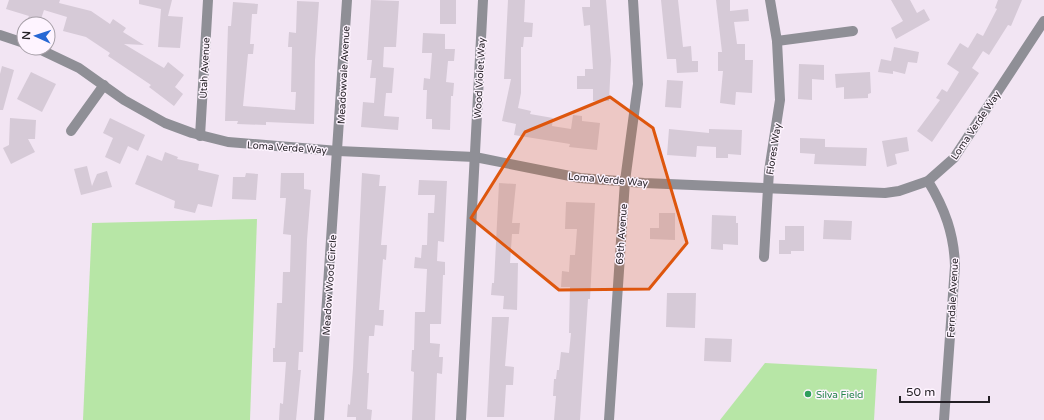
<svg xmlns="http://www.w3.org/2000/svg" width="1044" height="420" font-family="'Varela Round',sans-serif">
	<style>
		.green { fill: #b7e6a6 }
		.building { fill: #d6cad7 }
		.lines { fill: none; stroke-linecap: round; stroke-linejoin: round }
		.street { stroke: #8f8f96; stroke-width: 10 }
		.marked { fill: #de560d; fill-opacity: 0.2; stroke: #de560d; stroke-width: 3; stroke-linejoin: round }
		.leisure-dot { fill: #2e9e5b; stroke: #fef4ff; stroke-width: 1.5 }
		.labels { text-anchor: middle; stroke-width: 3; stroke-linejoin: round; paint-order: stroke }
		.street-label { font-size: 10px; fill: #231f24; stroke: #fef4ff }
		.leisure-label { font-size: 10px; fill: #27864d; stroke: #fef4ff; text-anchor: start }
	</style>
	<rect width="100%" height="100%" fill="#f2e5f3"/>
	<g class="green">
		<polygon points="257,219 250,420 83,420 92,223"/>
		<polygon points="765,363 877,369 874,420 720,420"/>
	</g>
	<g class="building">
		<polygon points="9,0 60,0 59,3 91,11 110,24 113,19 126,28 123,32 144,45 124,44 164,68 168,62 184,75 175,87 183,94 174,106 149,87 151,85 108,56 110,53 86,37 63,31 67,17 44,10 40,22 28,18 29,16 6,9"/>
		<polygon points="139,0 172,0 168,16 183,17 180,48 158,47 161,9 139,4"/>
		<polygon points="371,0 399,1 396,47 384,47 383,67 394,68 392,93 386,93 384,116 399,117 398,130 361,127 363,102 374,103 376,78 370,78 372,60 367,60"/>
		<rect x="440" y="0" width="16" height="24"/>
		<polygon points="508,0 525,0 524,22 533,23 532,37 524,37 523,47 521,47 521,93 518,108 531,111 530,114 553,118 552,126 571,129 573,115 582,116 582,121 600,123 597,150 569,147 570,144 514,135 516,124 502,121 511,79 504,79"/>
		<polygon points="590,0 606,0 611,60 609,101 593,101 593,89 577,89 577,76 585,76 585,69 593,69 590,25 584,26 582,7 590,7"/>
		<polygon points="661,0 678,0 683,47 691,46 692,61 698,61 698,72 677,73 676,59 667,59"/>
		<polygon points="716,0 730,0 730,11 748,9 749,21 734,22 737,44 745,44 745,60 753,60 752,93 736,92 735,105 720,103 723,71 718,71 718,52 722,52"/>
		<polygon points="891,0 910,0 917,13 924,9 930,20 896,39 891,28 903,21"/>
		<polygon points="998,0 1022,0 1011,26 1008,25 989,55 983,51 972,68 979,73 932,142 917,131 940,100 936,98 942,89 947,92 959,72 947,64 960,43 968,48 977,33 983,36 997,9 995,8"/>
		<polygon points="297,1 319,2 315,60 314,124 266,122 266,125 237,124 238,121 225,121 228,26 231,26 233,2 258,4 257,14 252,14 250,44 254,44 253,54 248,54 243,106 295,110 296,92 291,92 292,47 288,47 289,32 296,33"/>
		<polygon points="423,33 445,34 445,49 455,49 454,61 448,61 446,82 454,83 453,96 451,96 450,130 432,129 432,119 426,119 427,90 423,90 424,78 430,79 432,53 422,53"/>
		<polygon points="894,47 919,52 917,63 908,62 905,74 893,71 893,74 878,72 881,59 891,61"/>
		<polygon points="799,64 824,65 824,80 812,79 812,100 798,99"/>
		<polygon points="2,66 14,70 3,110 0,110 0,74"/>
		<polygon points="31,72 56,84 42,112 17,99"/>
		<polygon points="870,72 871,93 868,94 868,98 844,99 844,87 836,88 835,74"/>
		<polygon points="667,80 683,81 681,108 665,107"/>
		<polygon points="10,118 36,120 35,139 28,139 35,152 11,164 3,148 9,145"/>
		<polygon points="110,118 145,135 138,151 128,146 120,164 105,157 113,138 103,133"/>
		<polygon points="669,129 709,133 709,129 742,130 741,155 728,154 728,158 716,158 716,147 697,146 696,157 667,155"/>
		<polygon points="907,137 909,151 895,154 897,164 887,167 882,141"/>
		<polygon points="800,138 825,139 825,147 867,148 866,166 814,164 815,154 800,153"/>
		<polygon points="165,152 178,157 177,159 199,164 198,170 219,175 212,207 198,204 195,213 174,208 175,201 135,184 147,155 162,161"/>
		<polygon points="87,166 92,186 97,174 107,171 112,187 81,195 74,169"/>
		<polygon points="246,173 258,174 256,200 232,199 233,177 245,177"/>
		<polygon points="281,173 304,173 304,189 311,190 307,240 303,352 299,352 298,370 301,370 296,420 279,420 280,403 283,404 286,362 273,362 273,348 275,348 277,303 282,303 283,272 290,272 291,235 283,234 286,198 280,198"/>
		<polygon points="362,173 380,175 379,186 386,186 381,245 387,245 386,260 383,259 379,310 384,310 383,326 375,325 374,336 369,336 367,373 369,373 367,409 372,410 371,420 356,420 356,417 347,417 348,404 350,405 353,368"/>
		<polygon points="419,180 447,181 444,242 438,241 437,261 445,262 445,275 443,275 441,324 430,324 430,343 440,344 439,357 443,357 442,374 437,373 435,420 412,420 414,372 411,371 412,350 414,350 415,312 425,312 427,269 414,268 415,257 421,258 422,245 427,245 428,213 434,213 435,195 418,195"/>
		<polygon points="499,183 516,184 512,223 520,223 519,234 512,234 510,263 518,263 517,310 503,309 504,296 491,295 492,283 494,283"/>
		<polygon points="566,202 595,203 590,299 588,299 580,420 554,420 556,396 553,396 554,379 556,379 557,370 559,370 561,352 569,353 571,333 569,333 570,287 561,287 562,271 569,272 570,255 575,255 577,229 565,229"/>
		<polygon points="659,213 675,213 675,240 650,239 650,228 659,228"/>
		<polygon points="712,215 736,216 736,223 738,223 738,245 723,244 723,250 711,249"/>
		<polygon points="824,220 852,221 851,240 823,239"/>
		<polygon points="785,226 804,226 804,251 791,251 791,254 779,254 779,240 785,240"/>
		<polygon points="667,293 696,293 695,328 666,327"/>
		<polygon points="492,317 509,317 505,366 514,367 513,385 506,385 504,417 487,417"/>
		<polygon points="705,338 732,339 731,362 704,361"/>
	</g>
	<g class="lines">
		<g class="street">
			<polyline points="0,35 24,43"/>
			<polyline points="777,41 853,31"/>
			<polyline points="37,48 79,68 124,100 165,123 192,133 228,142 338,151 475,157 580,178 644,183 885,193 899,191 928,181 954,158 1044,21"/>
			<polyline points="71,131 104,85"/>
			<polyline points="200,136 208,0"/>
			<path d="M 928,181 C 945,209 954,234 955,266 L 944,420"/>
			<polyline points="764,257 769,171 780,100 777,41 770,0"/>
			<polyline points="319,420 347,0"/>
			<polyline points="461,420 483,0"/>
			<polyline points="609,420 625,181 638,84 633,0"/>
		</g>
	</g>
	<path class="marked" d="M 610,97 L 653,128 L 687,243 L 649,289 L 559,290 L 471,218 L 525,132 Z"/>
	<circle class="leisure-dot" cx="808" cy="394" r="4"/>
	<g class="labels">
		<g class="street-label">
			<text transform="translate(204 68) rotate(-87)" y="4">Utah Avenue</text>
			<text transform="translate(343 75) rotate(-87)" y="4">Meadowvale Avenue</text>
			<text transform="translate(479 78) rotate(-87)" y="4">Wood Violet Way</text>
			<text transform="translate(975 125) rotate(-56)" y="4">Loma Verde Way</text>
			<text transform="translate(287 147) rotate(4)" y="4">Loma Verde Way</text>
			<text transform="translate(773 149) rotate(-81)" y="4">Flores Way</text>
			<text transform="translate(608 179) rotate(5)" y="4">Loma Verde Way</text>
			<text transform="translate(621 234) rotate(-86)" y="4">69th Avenue</text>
			<text transform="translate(329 285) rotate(-86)" y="4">Meadow Wood Circle</text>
			<text transform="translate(952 298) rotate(-87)" y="4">Ferndale Avenue</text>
		</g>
		<g class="leisure-label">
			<text x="816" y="398">Silva Field</text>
		</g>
	</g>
	<g transform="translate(36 36) rotate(273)"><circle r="19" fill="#fef4ff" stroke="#a69fa7"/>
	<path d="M0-3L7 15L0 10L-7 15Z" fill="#2667d4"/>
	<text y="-6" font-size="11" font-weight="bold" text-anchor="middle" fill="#231f24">N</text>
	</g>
	<path d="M900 396v6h89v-6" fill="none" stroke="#231f24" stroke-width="2"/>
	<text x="906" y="396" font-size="12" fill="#231f24" stroke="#fef4ff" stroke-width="3" paint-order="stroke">50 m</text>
</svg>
